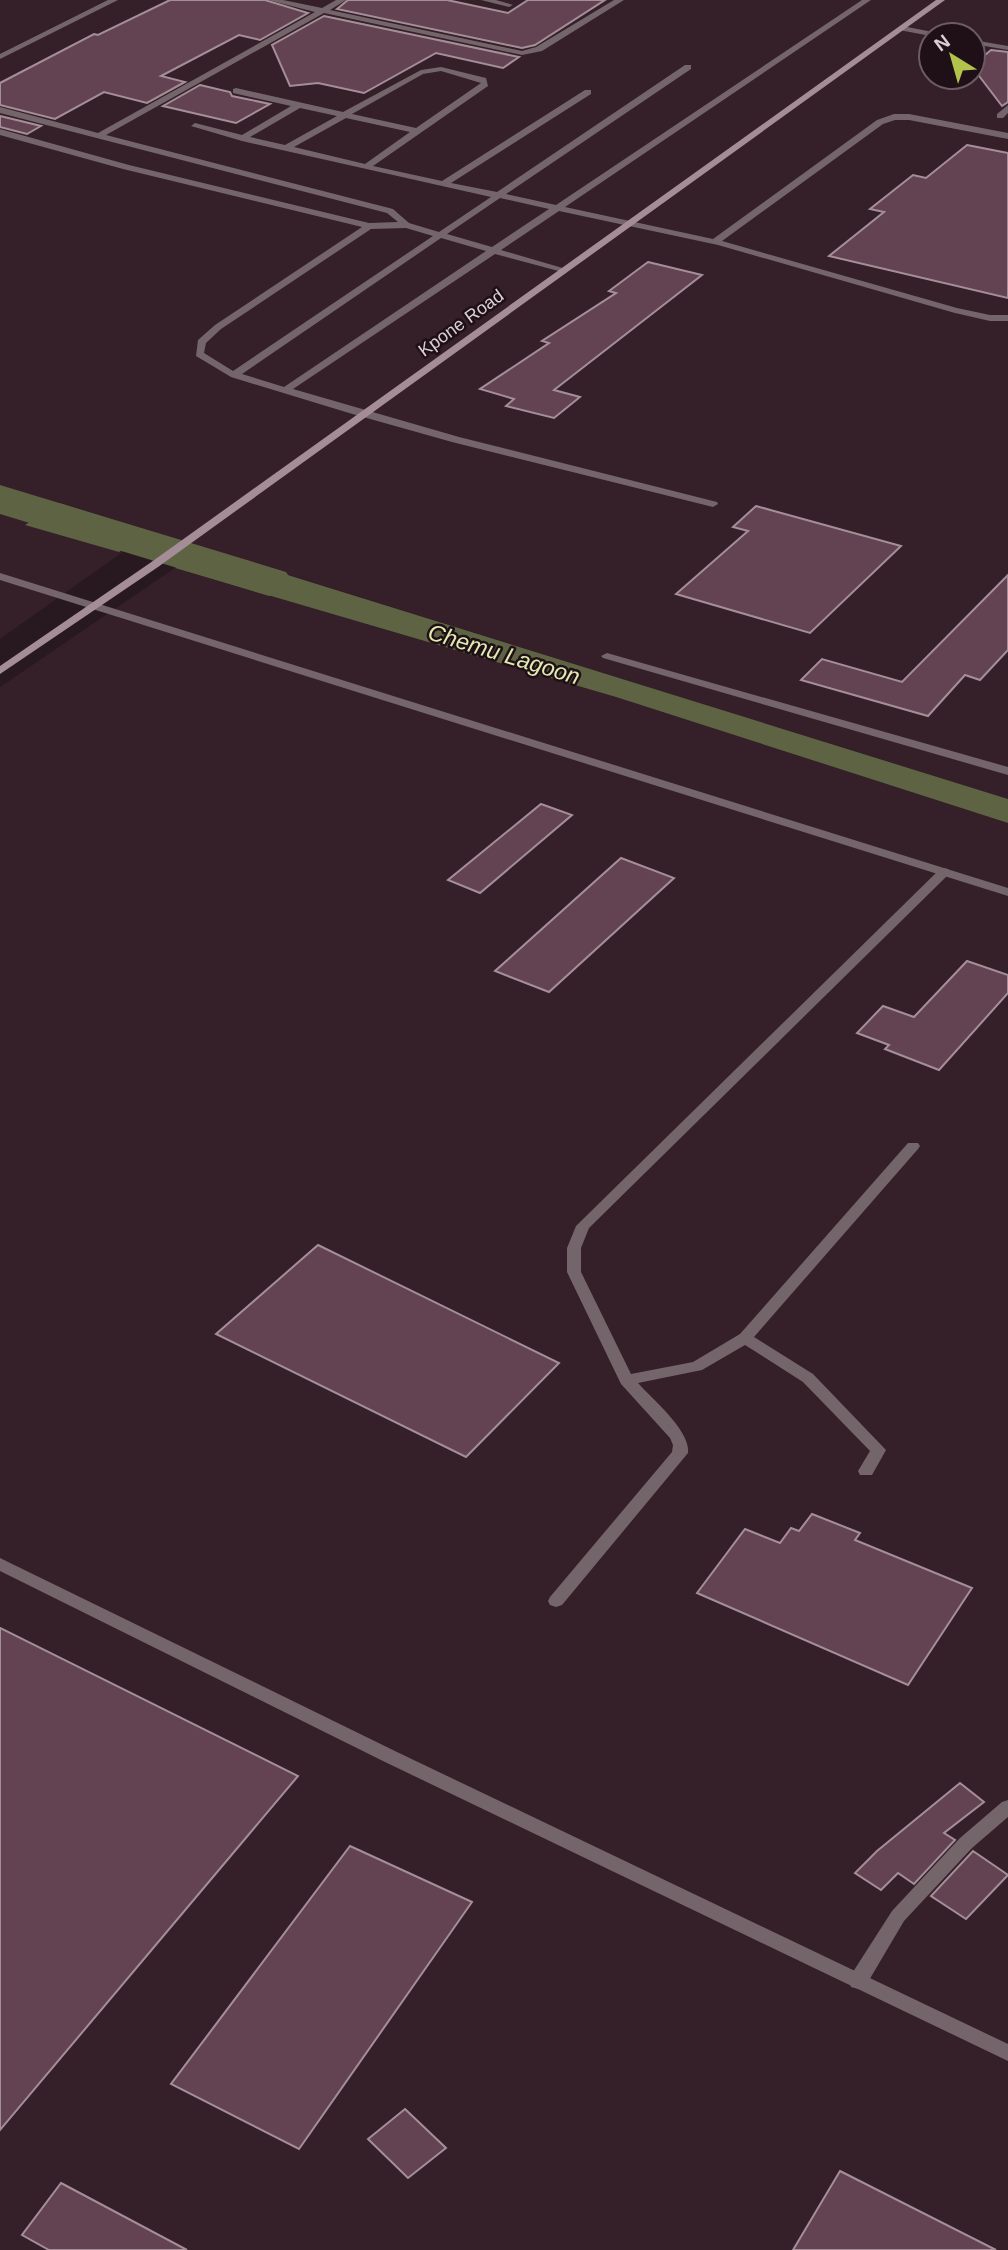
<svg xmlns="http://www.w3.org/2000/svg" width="1008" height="2250" font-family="Arial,sans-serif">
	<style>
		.built { fill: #351f29; fill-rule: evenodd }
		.water { fill: #5e6344 }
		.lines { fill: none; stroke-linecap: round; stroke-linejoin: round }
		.river { fill: #5e6344; fill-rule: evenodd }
		.building { fill: #634351; stroke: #a48f98; stroke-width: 2 }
		.service { fill: #74656b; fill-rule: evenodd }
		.minor { fill: #74656b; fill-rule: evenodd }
		.tertiary { fill: #74656b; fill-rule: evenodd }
		.secondary { fill: #a58d97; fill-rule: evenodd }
		.labels { text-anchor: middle; stroke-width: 5; stroke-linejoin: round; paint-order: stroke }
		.far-street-label { font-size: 18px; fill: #dacfd3; stroke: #1f1017 }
		.water-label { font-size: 23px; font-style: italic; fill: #e1ebb0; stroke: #1f1017 }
	</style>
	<rect width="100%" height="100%" fill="#281920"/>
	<g class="built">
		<path d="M 0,0 L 1008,0 L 1008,799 L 151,532 L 0,639 ZM 931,35 L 973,35 L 973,77 L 931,77 Z"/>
		<polygon points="175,568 616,697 1008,823 1008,2250 0,2250 0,687"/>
	</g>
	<g class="water">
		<polygon points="59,503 148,531 119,552 25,525"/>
		<polygon points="201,548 1008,799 1008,823 616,697 175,568"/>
	</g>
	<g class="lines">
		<polygon class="river" points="0,485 286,572 293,582 286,592 269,596 0,514"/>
	</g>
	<g class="building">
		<polygon points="170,0 265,0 308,13 260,40 239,35 161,76 185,82 147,103 104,92 55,119 0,105 0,83 94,34 98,35"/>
		<polygon points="348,0 447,0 508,13 528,0 605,0 535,45 522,48 337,9"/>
		<polygon points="324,16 519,57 503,68 436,53 364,93 318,83 290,86 272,45"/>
		<polygon points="991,50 1008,52 1008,102 1002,106 973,68 973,65"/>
		<polygon points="200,85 230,92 232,96 270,104 236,123 163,106"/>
		<polygon points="0,116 41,126 27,134 0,127"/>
		<polygon points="967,145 1008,153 1008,298 829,256 884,212 870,209 913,175 926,178"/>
		<polygon points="648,262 702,275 554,390 580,397 554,418 506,406 514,399 480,389 549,343 542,341 616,293 609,291"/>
		<polygon points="756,506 901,546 810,633 676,594 748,531 733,527"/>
		<polygon points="1008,575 1008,650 980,680 965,675 928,716 801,680 822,659 902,682"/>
		<polygon points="541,804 572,815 480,893 448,880"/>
		<polygon points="621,858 674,878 549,992 495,971"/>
		<polygon points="967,961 1008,975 1008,993 939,1070 885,1049 889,1045 857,1033 883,1006 914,1017"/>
		<polygon points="318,1245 559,1363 466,1457 216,1334"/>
		<polygon points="812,1514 860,1533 855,1540 972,1588 908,1685 697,1593 745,1529 780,1543 791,1528 799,1531"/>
		<polygon points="0,1628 298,1776 0,2130"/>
		<polygon points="960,1783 984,1802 944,1833 955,1840 914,1884 898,1873 881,1890 855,1873 877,1851"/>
		<polygon points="350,1846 472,1902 299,2149 171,2084"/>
		<polygon points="973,1851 1008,1875 966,1919 931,1896"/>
		<polygon points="405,2109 446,2148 408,2178 368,2139"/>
		<polygon points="840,2171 996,2250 793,2250"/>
		<polygon points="61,2183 187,2250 49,2250 22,2235"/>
	</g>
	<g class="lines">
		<g class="service">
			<polygon points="108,0 118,0 0,59 0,54"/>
			<path d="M 268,0 L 283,0 L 322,8 L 336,0 L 346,0 L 330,10 L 522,51 L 536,47 L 614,0 L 624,0 L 542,51 L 522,55 L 324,13 L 106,135 L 393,209 L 409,223 L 439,232 L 491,197 L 242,141 L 191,126 L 195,123 L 242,135 L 291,106 L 233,93 L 233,89 L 236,88 L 343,112 L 421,70 L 441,67 L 486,78 L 488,86 L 373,166 L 442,181 L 585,90 L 591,90 L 591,94 L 451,183 L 497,192 L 685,65 L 691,65 L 691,69 L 506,194 L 556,205 L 862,0 L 871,0 L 565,207 L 713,239 L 877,120 L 894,114 L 909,114 L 1008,133 L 1008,139 L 909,120 L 895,120 L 883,124 L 722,241 L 957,308 L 990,315 L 1008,315 L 1008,321 L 990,321 L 955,313 L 718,245 L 559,211 L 501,250 L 566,269 L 566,273 L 495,254 L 293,389 L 459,437 L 717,502 L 718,504 L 713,507 L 452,442 L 349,413 L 231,377 L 196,356 L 198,340 L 215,325 L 362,227 L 123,169 L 0,135 L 0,129 L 129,165 L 369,223 L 398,222 L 387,213 L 0,113 L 0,107 L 98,133 L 315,12 ZM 441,71 L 481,83 L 416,128 L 352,114 L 423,74 ZM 300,108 L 337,116 L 285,145 L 250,137 ZM 346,118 L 410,132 L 365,164 L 294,147 ZM 500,198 L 549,209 L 492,247 L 447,234 ZM 406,228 L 433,236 L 233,371 L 204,353 L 206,343 L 221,329 L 371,229 ZM 441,238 L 486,251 L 284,387 L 242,374 Z"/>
			<polygon points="481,0 496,0 513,5 509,7"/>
			<polygon points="902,26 938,33 942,35 931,36 899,30 899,26"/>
			<polygon points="973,40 1008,46 1008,50 973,44"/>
			<polygon points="1008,105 1008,113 1003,118 997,118 997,114"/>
			<polygon points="607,653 1008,767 1008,775 603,658 601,656"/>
			<path d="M 944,868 L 948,869 L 950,872 L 948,875 L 589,1228 L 581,1248 L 581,1272 L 631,1374 L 693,1362 L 740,1334 L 908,1143 L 918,1143 L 920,1146 L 918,1149 L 754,1337 L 813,1374 L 886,1450 L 872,1475 L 860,1475 L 858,1471 L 870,1451 L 803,1382 L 745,1345 L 702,1370 L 638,1383 C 652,1399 691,1431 688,1453 L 562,1605 L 556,1607 L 550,1605 L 548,1601 L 550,1597 L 672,1452 L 673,1445 L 670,1438 L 621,1384 L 567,1272 L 567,1248 L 576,1226 L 940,869 Z"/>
			<polygon points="1008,1800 1008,1817 972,1848 904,1921 865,1987 858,1989 851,1987 849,1981 851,1975 892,1911 960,1838 1002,1802"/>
		</g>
		<polygon class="minor" points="0,573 1008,888 1008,896 0,580"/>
		<polygon class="tertiary" points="0,1558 397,1752 1008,2044 1008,2061 385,1762 0,1571"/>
		<polygon class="secondary" points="936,0 945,0 158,567 0,674 0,666 150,563"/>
	</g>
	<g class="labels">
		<g class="far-street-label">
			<text transform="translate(461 323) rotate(-36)" y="6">Kpone Road</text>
		</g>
		<g class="water-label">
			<text transform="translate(504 654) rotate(17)" y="8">Chemu Lagoon</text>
		</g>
	</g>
	<g transform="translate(952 56) rotate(323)"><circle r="33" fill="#1f1017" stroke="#6a5c62" stroke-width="2"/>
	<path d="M0-5L12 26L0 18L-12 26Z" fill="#b3c24b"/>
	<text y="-10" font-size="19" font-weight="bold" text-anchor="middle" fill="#dacfd3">N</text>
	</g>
</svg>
